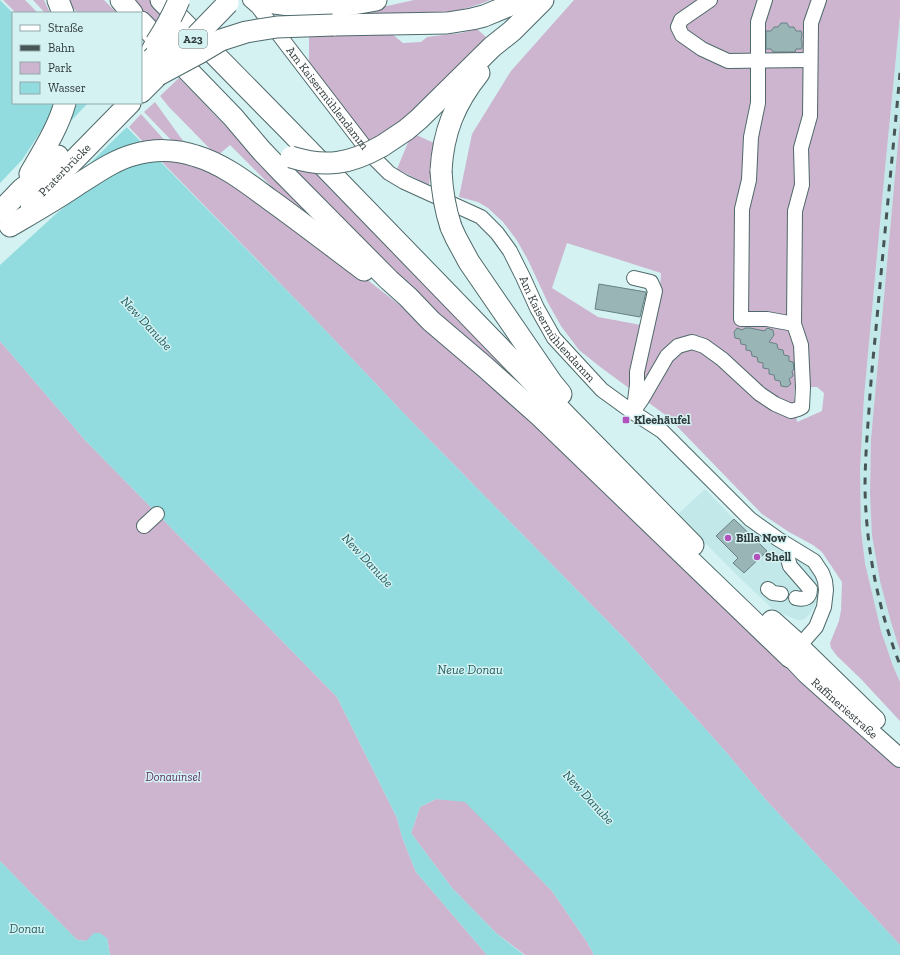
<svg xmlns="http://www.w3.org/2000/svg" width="900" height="955" font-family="'Zilla Slab',serif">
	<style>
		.built { fill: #c2e8e9 }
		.green { fill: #cdb4cf; fill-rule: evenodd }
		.water { fill: #92dbde }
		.pier { fill: #d5f2f3 }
		.building { fill: #9ab5b6; stroke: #678182 }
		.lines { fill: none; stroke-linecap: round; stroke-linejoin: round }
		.minor-casing { stroke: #4f696a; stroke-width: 16 }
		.major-casing { stroke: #4f696a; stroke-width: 20 }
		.highway-casing { stroke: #4f696a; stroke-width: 23 }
		.minor { stroke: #fff; stroke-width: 14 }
		.major { stroke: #fff; stroke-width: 18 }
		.highway { stroke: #fff; stroke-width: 21 }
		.rail { stroke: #485556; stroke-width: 3; stroke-dasharray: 7 7; stroke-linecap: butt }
		.highway-bridge-casing { stroke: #4f696a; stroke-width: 23; stroke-linecap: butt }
		.highway-bridge { stroke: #fff; stroke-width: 21 }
		.poi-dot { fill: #b152bc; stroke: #d5f2f3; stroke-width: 1.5 }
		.labels { text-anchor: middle; stroke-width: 3; stroke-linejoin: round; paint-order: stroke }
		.shield { fill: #d5f2f3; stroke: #617172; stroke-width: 1 }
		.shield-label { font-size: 11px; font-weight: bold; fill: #2f3a3b }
		.street-label { font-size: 12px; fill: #2f3a3b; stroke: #d5f2f3 }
		.poi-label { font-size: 12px; font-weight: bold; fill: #2f3a3b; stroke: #d5f2f3; text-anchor: start }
		.park-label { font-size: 12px; font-style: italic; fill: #5c2d62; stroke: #d5f2f3 }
		.water-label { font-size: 13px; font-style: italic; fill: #225e61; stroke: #d5f2f3 }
	</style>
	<rect width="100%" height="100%" fill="#d5f2f3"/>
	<g class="built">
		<polygon points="900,16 900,121 871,439 870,493 891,622 900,651 900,682 893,666 881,631 865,563 861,530 860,470 864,397 885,169"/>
		<polygon points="705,489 734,519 762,537 806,564 810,569 816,579 818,591 818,598 815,605 810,614 806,618 802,620 798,620 776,612 744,582 677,515"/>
	</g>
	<g class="green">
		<polygon points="3,0 25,0 38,13 16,13"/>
		<polygon points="33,0 44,0 50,13 45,13"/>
		<polygon points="69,0 104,0 117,13 78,13 72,7"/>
		<polygon points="133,0 155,0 163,8 154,25 149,17"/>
		<path d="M 414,0 L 490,0 C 449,18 404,16 361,17 L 361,11 L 378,8 Z"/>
		<path d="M 574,0 L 900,0 L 900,16 L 885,169 L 864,397 L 860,470 L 861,530 L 865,563 L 881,631 L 893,666 L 900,682 L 900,721 L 861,679 L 837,656 L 831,648 L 830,643 L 839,621 L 841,610 L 842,582 L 822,552 L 813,545 L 789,532 L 762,514 L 668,417 L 599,366 L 579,350 L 561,326 L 548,303 L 528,260 L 516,239 L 503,222 L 488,208 L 478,202 L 459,197 L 472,134 L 511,71 ZM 567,243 L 661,273 L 659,308 L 652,327 L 598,317 L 552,288 ZM 795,387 L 817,387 L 824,393 L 822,411 L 797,422 L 794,396 Z"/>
		<polygon points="477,29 486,37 401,122 384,136 367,141 309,61 309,36 392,34 403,43 421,42 427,37 461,33"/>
		<polygon points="179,78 344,248 302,217 230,145 217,156 169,107 160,96"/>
		<polygon points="155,102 186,145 174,143 144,112"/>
		<polygon points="141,114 167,143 146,145 129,127"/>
		<polygon points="900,121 900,651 891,622 880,581 872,535 870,493 871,439"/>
		<polygon points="412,133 434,143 429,185 397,169"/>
		<polygon points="169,161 186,163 202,168 228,182 365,278 442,338 900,763 900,945 766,800 726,752 627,641 411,421 307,311 162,162"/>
		<polygon points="287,166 304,172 324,174 655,517 392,276"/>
		<polygon points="0,341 85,440 337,697 397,818 402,837 416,872 487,955 110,955 107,938 86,941 77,940 0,861"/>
		<polygon points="436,799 465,801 552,891 587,942 594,955 525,955 496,933 452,888 411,833 420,807"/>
	</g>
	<g class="water">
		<polygon points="0,0 13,13 13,103 103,103 307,311 411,421 627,641 726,752 766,800 900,945 900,955 594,955 587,942 552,891 465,802 436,799 420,807 411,833 452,888 496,933 524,955 487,955 416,872 402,837 397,818 337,697 85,440 0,341"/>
		<polygon points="0,861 77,940 86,941 94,933 100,933 107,938 110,955 0,955"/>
	</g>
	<polygon class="pier" points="56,103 66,126 88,103 106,103 128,126 83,170 105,160 163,161 152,161 137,164 122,169 89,187 57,213 0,265 0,183 22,160 45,125"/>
	<g class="building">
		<polygon points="781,23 787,23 789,27 794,27 796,31 801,31 802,34 801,40 802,42 802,47 801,49 796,49 795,52 773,52 771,49 766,49 766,31 771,31 774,27 778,27"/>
		<polygon points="599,284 646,292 640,317 595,309"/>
		<polygon points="737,328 742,330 745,328 750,328 765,331 767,328 773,330 774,335 769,342 777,344 778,349 783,350 784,355 789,356 789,361 793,362 794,369 792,371 793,376 789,379 791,384 787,387 781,386 780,381 775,380 774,375 769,374 769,369 763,368 763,363 758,362 757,357 752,356 751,351 746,350 746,345 741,344 740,339 735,338 734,332"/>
		<polygon points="734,519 767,551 744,573 733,563 738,558 716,536"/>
	</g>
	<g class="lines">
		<g class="minor-casing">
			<g id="minor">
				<path id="s1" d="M 250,0 L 258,7 L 289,48 L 372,156 L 389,173 L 404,182 L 481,217 L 497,233 L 510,251 L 523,277 L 537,308 L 554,338 L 602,390 L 631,411 L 662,431 L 750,519 L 778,539 L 814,561 L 822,573 L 825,581 L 826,590 L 824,607 L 816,627 L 794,652"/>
				<polyline points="710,0 681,20 678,27 682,35 702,49 728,61 810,60"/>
				<polyline points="765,0 758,22 758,103 751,137 749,180 742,209 741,319 767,319 794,324"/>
				<polyline points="634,408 637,385 637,372 655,291 651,282 634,278"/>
				<polyline points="633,412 642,399 667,356 678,346 692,342 704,346 722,359 760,394 775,404 791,411 798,409 802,407 803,387 801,345 794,324 795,211 802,185 801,148 810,116 811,23 819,0"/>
				<polyline points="144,526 157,514"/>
				<path d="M 788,559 L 790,566 L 810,589 C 810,598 805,600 796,598"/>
				<polyline points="768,589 773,593 781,594"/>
			</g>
		</g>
		<g class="major-casing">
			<g id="major">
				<polyline points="800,646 876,720"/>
				<path id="s2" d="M 790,657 L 806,674 L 900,758"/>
			</g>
		</g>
		<g class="highway-casing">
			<g id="highway">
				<polyline points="58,0 63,13"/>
				<polyline points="121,0 132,13"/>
				<polyline points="161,0 286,127 572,422 693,545"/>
				<path d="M 260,0 C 280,5 311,8 332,6 C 347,5 361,3 376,0"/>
				<polyline points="141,22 233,117 261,150 280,170 389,280 408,297 431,321 485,367 540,416 790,657"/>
				<polyline points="333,25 447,23 472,19 484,16 508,6 519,0"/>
				<polyline points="142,70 156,43"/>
				<polyline points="141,92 158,75"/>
				<polyline points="382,146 406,130 419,119 492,47 512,31 543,0"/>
				<path d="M 441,171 C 443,132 455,103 479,73"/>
				<path d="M 30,174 C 43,151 58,128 65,103"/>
				<path id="s3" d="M 31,204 L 130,103"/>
				<polyline points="0,212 22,189 40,175 58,156"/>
				<path d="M 10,226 C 32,213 55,200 77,185 C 95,174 112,161 133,155 C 153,149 176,149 196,156 C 223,164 246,182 269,199 C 301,222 332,246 364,270"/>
				<polyline points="451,227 456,238 469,262 552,383 561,394"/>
				<polyline points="772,621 800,646"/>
			</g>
		</g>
		<use href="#minor" class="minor"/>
		<use href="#major" class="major"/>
		<use href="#highway" class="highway"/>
		<path class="rail" d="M 900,73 C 893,151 885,229 878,307 C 875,341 871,375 869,410 C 867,436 865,462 865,488 C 866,548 878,609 900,665"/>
		<g class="highway-bridge-casing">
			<g id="highway-bridge">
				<path d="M 156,43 C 165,29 173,15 179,0"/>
				<polyline points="152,59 179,32"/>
				<polyline points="171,62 228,3"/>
				<polyline points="158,75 199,53 221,40 246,32 277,27 333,25"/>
				<path d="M 291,157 C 326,168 350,164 382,146"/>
				<path d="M 441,171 C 442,190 445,209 451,227"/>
			</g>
		</g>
		<use href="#highway-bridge" class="highway-bridge"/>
	</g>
	<g class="poi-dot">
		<rect x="622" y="416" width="8" height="8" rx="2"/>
		<circle cx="728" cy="538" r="4"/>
		<circle cx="757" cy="557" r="4"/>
	</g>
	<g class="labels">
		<rect class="shield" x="179" y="30" width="28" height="18" rx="3"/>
		<g class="shield-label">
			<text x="193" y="43">A23</text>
		</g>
		<g class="street-label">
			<text dy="4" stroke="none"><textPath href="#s1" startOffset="125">Am Kaisermühlendamm</textPath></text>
			<text dy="4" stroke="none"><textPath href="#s3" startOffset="48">Praterbrücke</textPath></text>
			<text dy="4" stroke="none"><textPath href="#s1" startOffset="461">Am Kaisermühlendamm</textPath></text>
			<text dy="4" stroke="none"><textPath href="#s2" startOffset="75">Raffineriestraße</textPath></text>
		</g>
		<g class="poi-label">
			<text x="634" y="424">Kleehäufel</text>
			<text x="736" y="542">Billa Now</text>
			<text x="765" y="561">Shell</text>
		</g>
		<g class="park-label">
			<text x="173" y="781">Donauinsel</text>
		</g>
		<g class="water-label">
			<text transform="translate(147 323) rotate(47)" y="5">New Danube</text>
			<text transform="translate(368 560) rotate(47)" y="5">New Danube</text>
			<text x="470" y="674">Neue Donau</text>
			<text transform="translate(589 797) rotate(47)" y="5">New Danube</text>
			<text x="27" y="933">Donau</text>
		</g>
	</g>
	<rect x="12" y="12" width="130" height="92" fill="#d5f2f3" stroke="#93a8a9"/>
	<rect x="20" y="25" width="20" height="6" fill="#ffffff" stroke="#93a8a9"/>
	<text x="48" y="32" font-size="12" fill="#2f3a3b">Straße</text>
	<rect x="20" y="45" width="20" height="6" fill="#485556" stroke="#93a8a9"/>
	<text x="48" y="52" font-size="12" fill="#2f3a3b">Bahn</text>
	<rect x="20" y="62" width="20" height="12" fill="#cdb4cf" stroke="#93a8a9"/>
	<text x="48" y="72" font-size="12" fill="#2f3a3b">Park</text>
	<rect x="20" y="82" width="20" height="12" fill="#92dbde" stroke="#93a8a9"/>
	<text x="48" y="92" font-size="12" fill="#2f3a3b">Wasser</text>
</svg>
